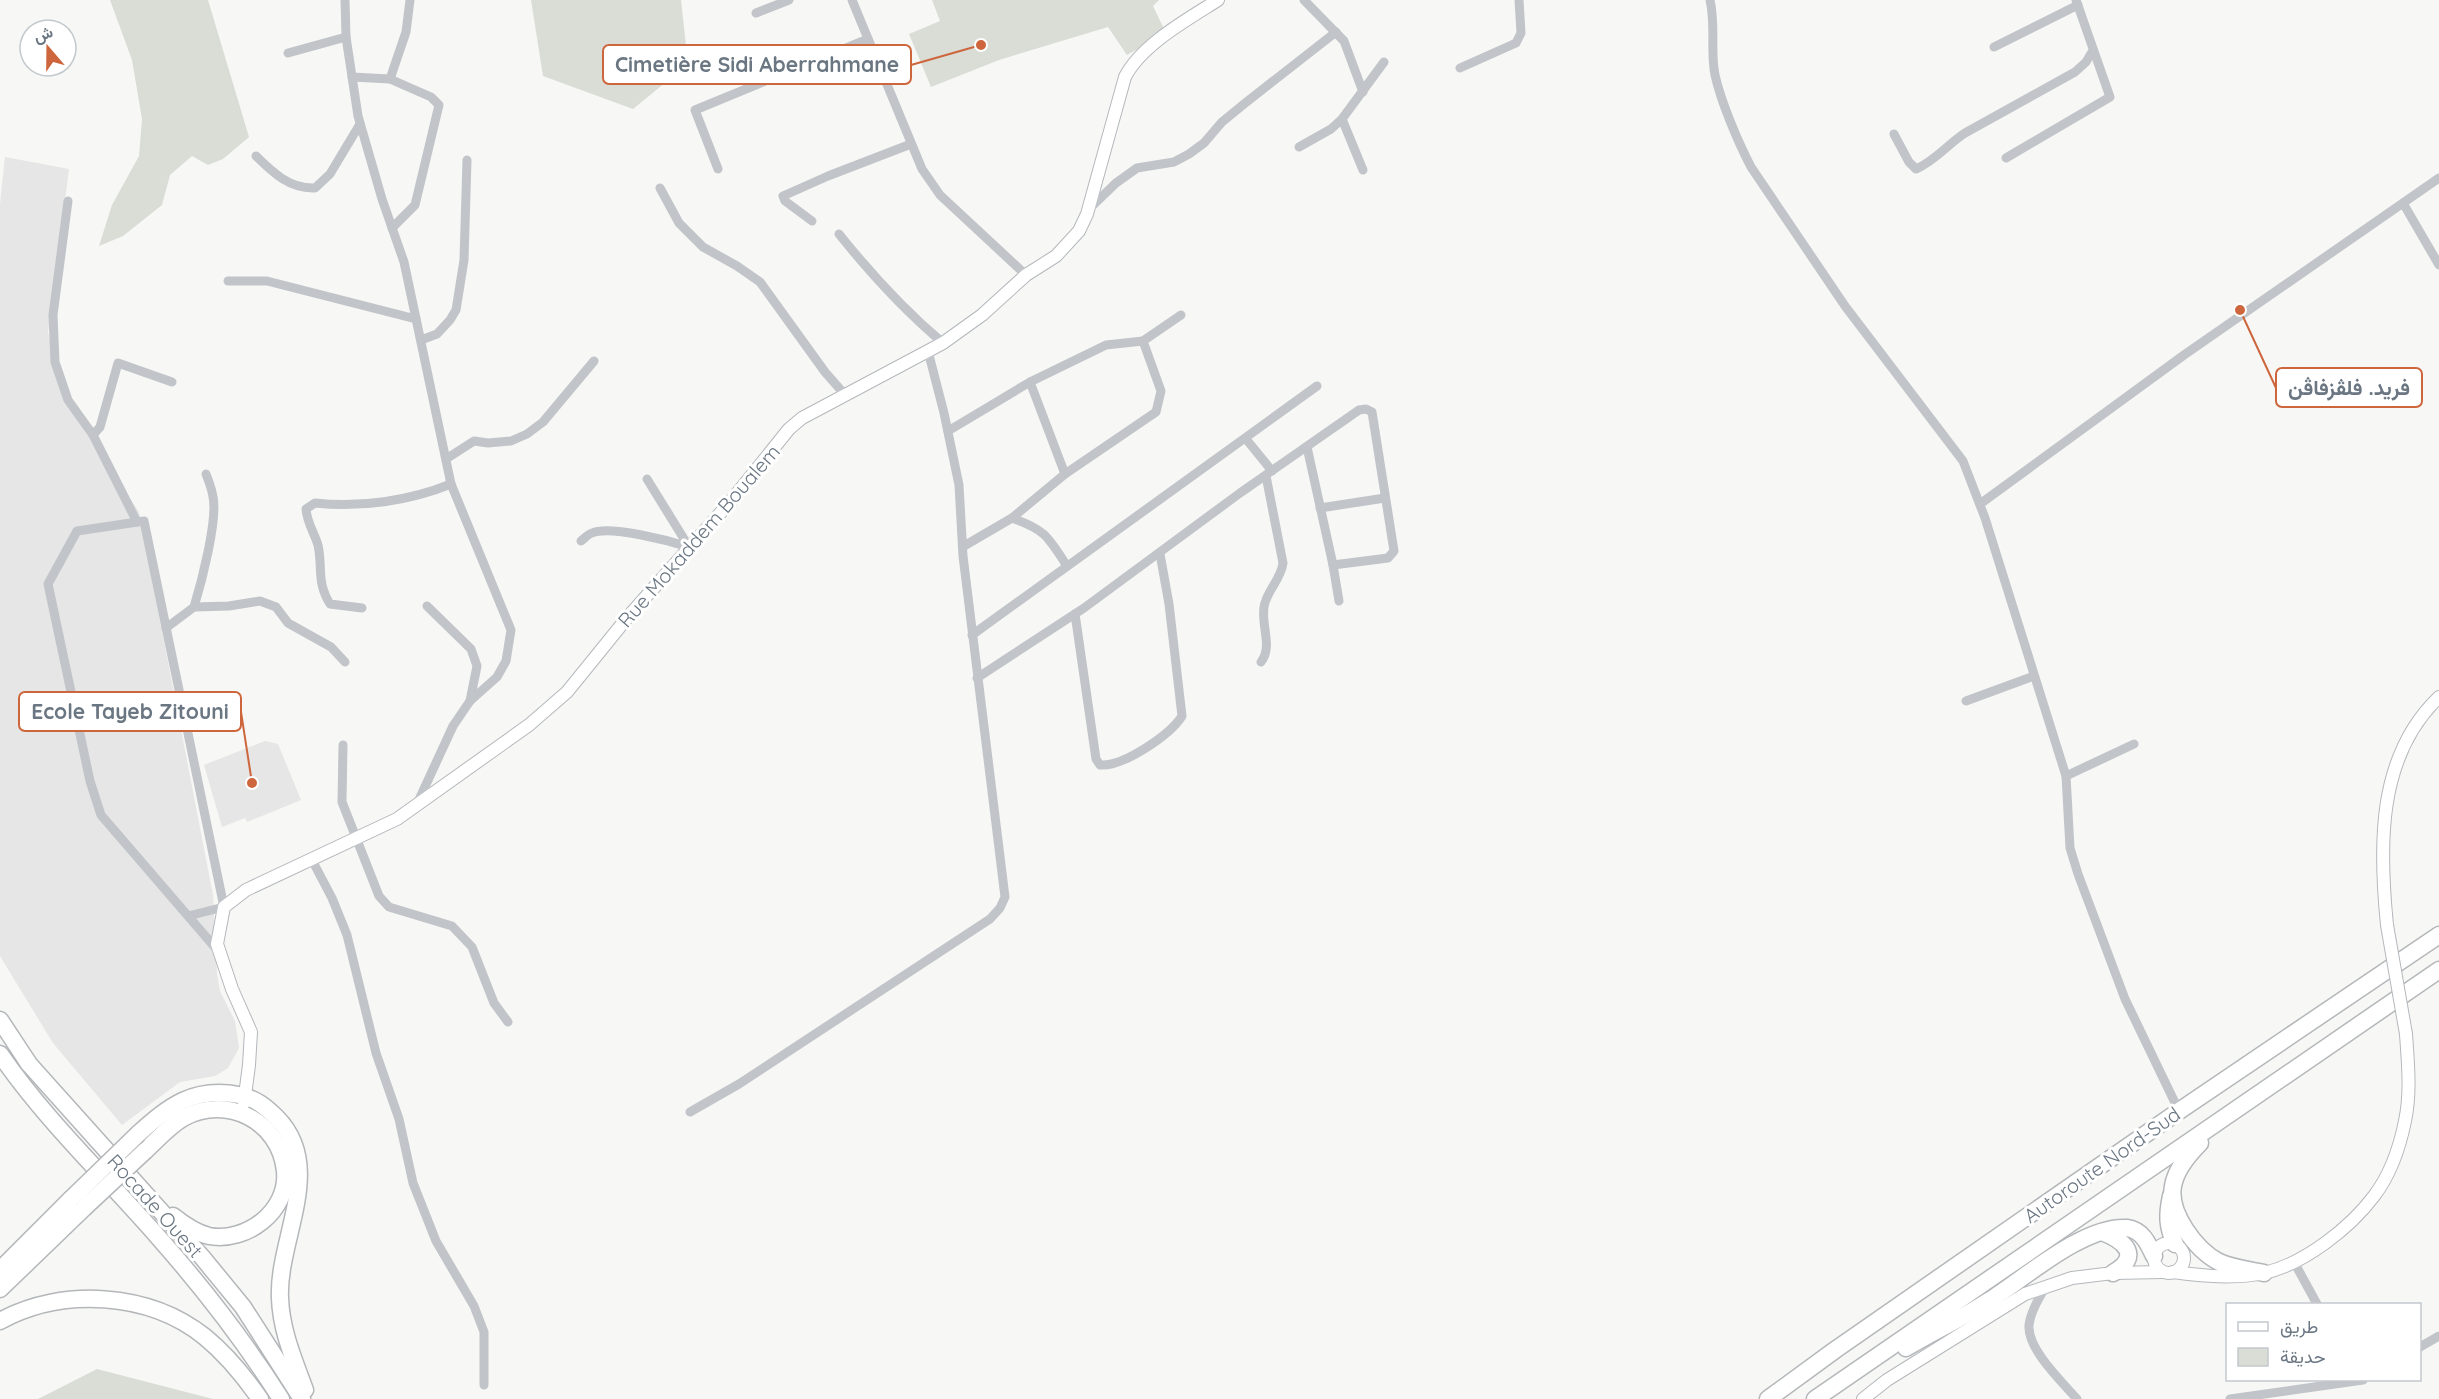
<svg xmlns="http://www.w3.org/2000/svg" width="2439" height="1399" font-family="Quicksand,Vazirmatn,sans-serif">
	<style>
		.built { fill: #e5e6e5 }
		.green { fill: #d9ddd6 }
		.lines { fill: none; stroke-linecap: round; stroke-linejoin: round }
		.secondary-casing { stroke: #b4b8bc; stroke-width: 14 }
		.highway-casing { stroke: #b4b7ba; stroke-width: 19 }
		.street { stroke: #c1c4c8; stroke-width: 9 }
		.secondary { stroke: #fff; stroke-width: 12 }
		.highway { stroke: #fff; stroke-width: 16 }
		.secondary-bridge-casing { stroke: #b4b8bc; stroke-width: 14; stroke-linecap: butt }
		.highway-bridge-casing { stroke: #b4b7ba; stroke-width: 19; stroke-linecap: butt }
		.secondary-bridge { stroke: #fff; stroke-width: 12 }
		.highway-bridge { stroke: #fff; stroke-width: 16 }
		.labels { text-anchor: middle; stroke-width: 6; stroke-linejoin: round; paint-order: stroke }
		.street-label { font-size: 20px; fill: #6a7682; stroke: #fff }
		.leader { fill: none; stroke: #ce663d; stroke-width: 2 }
		.callout-dot { fill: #ce663d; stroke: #fff; stroke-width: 2 }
		.callout { fill: #fff; stroke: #ce663d; stroke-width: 2 }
		.callout-label { font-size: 21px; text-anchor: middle; font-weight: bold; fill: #6a7682 }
	</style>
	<rect width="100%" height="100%" fill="#f7f7f5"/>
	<g class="built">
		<polygon points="5,157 69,169 48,332 69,407 139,512 213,895 217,974 220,991 235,1021 239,1048 228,1068 215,1076 180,1082 122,1125 53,1043 0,956 0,204"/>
		<polygon points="265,741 278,744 301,800 247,822 245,818 222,827 204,765"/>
	</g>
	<g class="green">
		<polygon points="110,0 208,0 249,137 223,159 208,165 192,156 170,175 162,205 123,236 99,246 112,205 139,156 142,119 132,60"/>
		<polygon points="531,0 681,0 688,64 633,109 543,76"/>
		<polygon points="932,0 1159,0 1153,6 1166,33 1127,55 1108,27 999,60 931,87 909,34 940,21"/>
		<polygon points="97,1369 213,1399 38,1399"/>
	</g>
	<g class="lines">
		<g class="secondary-casing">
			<g id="secondary">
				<path d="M 2387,925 C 2379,846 2377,756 2439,697"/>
				<path d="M 244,1103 L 249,1065 L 251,1032 L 232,989 L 217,944 L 224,907 L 246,890 L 397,819 L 529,725 L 567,692 L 627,618 L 731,501 L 789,429 L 802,418 L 943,343 L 982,315 L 1026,275 L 1056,256 L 1079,231 L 1087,214 L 1125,77 C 1141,45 1188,19 1218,0"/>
				<circle cx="2169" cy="1258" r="15"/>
				<path d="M 2173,1272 C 2203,1276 2234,1279 2264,1273 C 2304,1264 2350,1228 2374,1196 C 2390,1175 2400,1146 2405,1121 C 2411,1093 2408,1063 2406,1034"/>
				<polyline points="1863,1399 1887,1380 2025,1294 2072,1278 2113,1273 2163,1272"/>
			</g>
		</g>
		<g class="highway-casing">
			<g id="highway">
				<polyline points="0,1020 29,1064 202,1257 243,1307 302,1399"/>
				<path d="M 0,1054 C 46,1121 106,1177 159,1238 C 204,1289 245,1342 281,1399"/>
				<path d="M 138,1134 C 169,1106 194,1086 239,1095 C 255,1098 266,1107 277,1118 C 326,1168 277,1240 280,1298 C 281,1330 294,1360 305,1390"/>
				<path d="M 2200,1143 C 2188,1155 2176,1169 2173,1186 C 2168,1213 2196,1250 2219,1262 C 2232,1268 2250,1270 2264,1273"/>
				<path d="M 145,1151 C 157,1140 169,1126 183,1118 C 227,1094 280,1121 285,1171 C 289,1211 246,1243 209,1236 C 196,1233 183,1224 173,1216"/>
				<path d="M 2171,1196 C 2167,1215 2167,1226 2175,1244"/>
				<path d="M 2102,1232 C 2125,1241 2142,1256 2113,1273"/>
				<polyline points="0,1270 71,1199"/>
				<polyline points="0,1289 84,1208"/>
				<path d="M 0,1321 C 62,1287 149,1292 205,1337 C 227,1355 244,1376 260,1399"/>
				<path d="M 1906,1348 C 1934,1331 1963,1318 1990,1300 C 2025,1278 2084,1225 2127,1228 C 2142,1230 2148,1243 2154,1256"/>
				<polyline points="1768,1399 1835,1350 2179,1111 2439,935"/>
				<polyline points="1815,1399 2439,970"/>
			</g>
		</g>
		<g class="street">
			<polyline points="345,0 346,37 358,116 382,199 404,262 451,484 511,630 506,661 497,677 470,701 453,726 417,804"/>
			<polyline points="852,0 922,169 940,195 1026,275"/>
			<polyline points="1304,0 1344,41 1363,92"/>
			<path d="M 1710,0 C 1716,26 1710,51 1715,75 C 1721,102 1738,142 1751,167 L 1845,306 L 1963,461 L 1985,518 L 2066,776 L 2070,848 L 2078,874 L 2125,999 L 2179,1111"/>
			<polyline points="756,13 789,0"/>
			<polyline points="1994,47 2078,5"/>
			<polyline points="288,53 346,37"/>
			<polyline points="1460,68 1516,43 1521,33 1519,0"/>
			<polyline points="352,77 390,79 431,97 439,105 415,205 392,228"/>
			<polyline points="390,79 406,32 410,0"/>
			<polyline points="1342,119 1363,170"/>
			<path d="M 1894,134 L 1909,162 L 1916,169 C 1935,161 1948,144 1965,133 L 2075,72 L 2086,62 L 2092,52"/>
			<polyline points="1299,147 1331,129 1342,119 1384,62"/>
			<path d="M 256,156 C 273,173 290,189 315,188 L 330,174 L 360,124"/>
			<polyline points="2006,158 2110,97 2076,0"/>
			<polyline points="718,169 695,110 868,39"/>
			<polyline points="660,188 679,223 703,247 737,266 760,282 825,372 846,396"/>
			<polyline points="68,201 53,315 55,362 68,400 93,435 137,522"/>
			<polyline points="2403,203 2439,178"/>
			<polyline points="1087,211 1116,183 1137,168 1174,162 1189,154 1204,143 1222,122 1244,104 1336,32"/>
			<polyline points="812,221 785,201 783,196 828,176 911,144"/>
			<path d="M 839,234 C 871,274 904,310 943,343"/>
			<polyline points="228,281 267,281 416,319"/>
			<polyline points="421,340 437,334 450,320 456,310 464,260 467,160"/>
			<polyline points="1030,382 1065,474"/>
			<polyline points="948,431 1030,382 1106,345 1143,341"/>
			<polyline points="93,435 100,427 118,363 172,382"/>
			<polyline points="1246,439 1272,471"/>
			<polyline points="1307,447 1333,565"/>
			<polyline points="446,459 474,441 488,443 511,441 527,434 543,422 594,361"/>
			<polyline points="647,479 689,547"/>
			<polyline points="1980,504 2184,355 2403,203 2439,265"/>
			<polyline points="1320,508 1385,498"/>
			<path d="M 1012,518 C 1046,530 1048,537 1067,566"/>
			<path d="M 581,541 C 584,539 588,534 592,533 C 610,525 670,541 689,547"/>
			<polyline points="964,546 1012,518 1065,474 1156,412 1161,391 1143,341 1181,315"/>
			<polyline points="427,606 471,649 477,666 470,701"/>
			<path d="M 194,607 C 201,584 218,520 213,497 C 212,489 209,482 206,474"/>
			<path d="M 362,608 L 330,604 C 316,581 323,568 318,545 C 314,532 307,523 306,509 L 315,503 C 360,508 409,501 451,484"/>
			<path d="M 1075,614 L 1096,759 L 1100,765 C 1123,767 1170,735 1182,716 L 1169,604 L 1160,554"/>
			<polyline points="166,628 194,607 229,606 260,601 276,607 288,623 331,647 345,662"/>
			<polyline points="972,635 1317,386"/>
			<path d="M 1261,662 C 1273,647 1261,626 1264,607 C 1266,591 1281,580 1283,563 L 1266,476"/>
			<polyline points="977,678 1084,608 1240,493 1359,410 1366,409 1372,412 1394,551 1388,558 1333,565 1339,601"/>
			<polyline points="1966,701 2034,676"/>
			<polyline points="343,745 342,802 379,896 389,907 452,926 472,947 494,1003 508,1022"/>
			<polyline points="2066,776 2134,744"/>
			<polyline points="312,860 332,898 347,935 376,1053 399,1119 413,1183 436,1241 474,1306 484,1332 484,1385"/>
			<polyline points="188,916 224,907 144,521 77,531 48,584 90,781 101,815 219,952"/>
			<polyline points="690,1112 739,1084 990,919 1000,908 1005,897 963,556 959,485 944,413 928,351"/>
			<polyline points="2294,1262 2317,1304"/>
			<path d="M 2046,1286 C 2039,1298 2031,1311 2029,1325 C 2027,1349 2062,1382 2077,1399"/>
			<polyline points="2420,1347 2439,1336"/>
			<polyline points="2230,1399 2363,1380"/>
		</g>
		<use href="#secondary" class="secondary"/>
		<use href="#highway" class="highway"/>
		<g class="secondary-bridge-casing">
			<polyline id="secondary-bridge" points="2387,925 2406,1034"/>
		</g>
		<g class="highway-bridge-casing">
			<g id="highway-bridge">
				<polyline points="71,1199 138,1134"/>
				<polyline points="84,1208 145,1151"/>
			</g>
		</g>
		<use href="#secondary-bridge" class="secondary-bridge"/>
		<use href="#highway-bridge" class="highway-bridge"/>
	</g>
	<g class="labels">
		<g class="street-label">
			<text transform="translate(699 536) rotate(-49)" y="7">Rue Mokaddem Boualem</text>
			<text transform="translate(2102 1165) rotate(-35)" y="7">Autoroute Nord-Sud</text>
			<text transform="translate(155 1206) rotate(48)" y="7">Rocade Ouest</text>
		</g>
	</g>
	<path class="leader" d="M981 45L911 65M2240 310L2276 388M252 783L241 712"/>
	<g class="callout-dot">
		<circle cx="981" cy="45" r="6"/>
		<circle cx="2240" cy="310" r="6"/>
		<circle cx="252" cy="783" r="6"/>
	</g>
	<g class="callout">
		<rect x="603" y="45" width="308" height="39" rx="6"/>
		<rect x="2276" y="368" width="146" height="39" rx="6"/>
		<rect x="19" y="692" width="222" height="39" rx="6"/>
	</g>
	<g class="callout-label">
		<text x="757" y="72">Cimetière Sidi Aberrahmane</text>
		<text x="2349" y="395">فريد. فلڤزفاڤن</text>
		<text x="130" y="719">Ecole Tayeb Zitouni</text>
	</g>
	<rect x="2226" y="1303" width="195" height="78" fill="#ffffff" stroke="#c3c8cd" stroke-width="1.5"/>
	<rect x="2238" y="1322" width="30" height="9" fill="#ffffff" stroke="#c3c8cd" stroke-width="1.5"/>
	<text x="2280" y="1333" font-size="18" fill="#6a7682">طريق</text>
	<rect x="2238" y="1348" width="30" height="18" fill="#d9ddd6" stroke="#c3c8cd" stroke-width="1.5"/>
	<text x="2280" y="1363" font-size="18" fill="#6a7682">حديقة</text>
	<g transform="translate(48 48) rotate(340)"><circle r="28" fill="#ffffff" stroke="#c3c8cd" stroke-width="1.5"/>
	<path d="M0-4.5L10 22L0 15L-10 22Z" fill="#ce663d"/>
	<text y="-9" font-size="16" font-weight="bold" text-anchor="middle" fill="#6a7682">ش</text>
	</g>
</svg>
